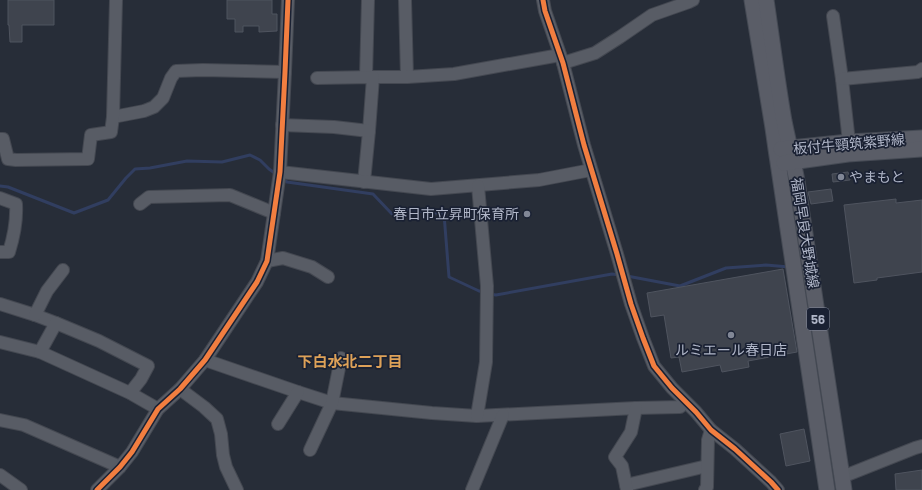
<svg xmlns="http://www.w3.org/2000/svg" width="922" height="490" font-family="Barlow,'Noto Sans JP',sans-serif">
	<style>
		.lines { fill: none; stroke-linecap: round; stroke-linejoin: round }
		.stream { stroke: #313e60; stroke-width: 3 }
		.building { fill: #3f444e; stroke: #4f545f }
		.minor-casing { stroke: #444851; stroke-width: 14 }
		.major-casing { stroke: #454a54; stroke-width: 17 }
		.minor { stroke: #585c65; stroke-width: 12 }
		.major { stroke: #5a5d67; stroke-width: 15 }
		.cycleway-casing { stroke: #1a2133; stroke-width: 8 }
		.cycleway { stroke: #f27e40; stroke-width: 5 }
		.poi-dot { fill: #818796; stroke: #1a2133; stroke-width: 1.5 }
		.labels { text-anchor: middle; stroke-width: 3.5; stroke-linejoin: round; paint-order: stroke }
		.shield { fill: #1a2133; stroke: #848a9c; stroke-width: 1 }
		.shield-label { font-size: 13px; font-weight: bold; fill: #b1b7c9 }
		.street-label { font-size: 14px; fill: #b1b7c9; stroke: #1a2133 }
		.poi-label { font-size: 14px; fill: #b1b7c9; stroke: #1a2133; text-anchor: start }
		.neighbourhood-label { font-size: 15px; font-weight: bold; fill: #dda158; stroke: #1a2133 }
	</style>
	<rect width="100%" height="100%" fill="#272d38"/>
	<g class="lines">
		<g class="stream">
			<polyline points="282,178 287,182 373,194 392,214 411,210 444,214 449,277 479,291 484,292"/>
			<polyline points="0,186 8,187 74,213 108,200 126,178 135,169 150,168 187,161 222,162 250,155 260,160 269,169 276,174"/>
			<polyline points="627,276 680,286 726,268 766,265 789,267"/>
			<polyline points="489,294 496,295 612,274 620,275"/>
		</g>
	</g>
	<g class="building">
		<polygon points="8,0 54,0 54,25 22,25 22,42 10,42 9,25 8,25"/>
		<polygon points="227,0 272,0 272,14 277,14 277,31 259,32 259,26 243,26 243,32 235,32 235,19 227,19"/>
		<polygon points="848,172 850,180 833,182 832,174"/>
		<polygon points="831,189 833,201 811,204 808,192"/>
		<polygon points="896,199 896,203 922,200 922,272 877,278 877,280 854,283 844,205"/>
		<polygon points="783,269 797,352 748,361 749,367 722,372 720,365 682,372 679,357 671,358 664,315 651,317 647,293"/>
		<polygon points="804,429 810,461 786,466 780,434"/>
		<polygon points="922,470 922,490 896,490 895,474"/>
	</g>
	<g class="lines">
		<g class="minor-casing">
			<g id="minor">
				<polyline points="405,0 407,77"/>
				<polyline points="543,0 545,11 563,63 584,145 617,254 631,304 643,338 654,366 672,388 696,412 711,430 735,449 771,482 778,490"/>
				<polyline points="833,16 842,79 849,142"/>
				<polyline points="563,63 595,53 620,37 652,15 689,2 693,0"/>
				<polyline points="366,77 368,0"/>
				<polyline points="373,77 407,77 454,74 560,55"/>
				<polyline points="317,78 373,77 369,131 364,182"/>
				<polyline points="842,79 918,72 922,69"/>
				<polyline points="113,117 144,111 154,107 163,98 171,78 176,71 203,70 285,72"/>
				<polyline points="282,125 334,127 369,131"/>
				<polyline points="0,139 3,139 8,159 16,160 88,159 91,135 111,132 113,117 116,0"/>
				<polyline points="280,172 431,189 539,180 591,170"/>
				<path d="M 0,198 L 16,204 C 17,221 14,236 9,252 L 0,252"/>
				<polyline points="140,204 149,197 230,195 274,213"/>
				<polyline points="267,261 283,258 312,267 328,277"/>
				<polyline points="0,304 35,315 56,323"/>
				<polyline points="35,315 47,291 63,270"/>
				<polyline points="0,342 40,352"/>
				<polyline points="205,360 298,392 332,403 432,413 477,416 636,408 680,407 685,402"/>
				<polyline points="180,389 204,407 217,419 221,434 223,455 226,467 237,490"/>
				<polyline points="130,393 141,379 148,366 99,341 56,323 40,352 130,393 158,409"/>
				<polyline points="477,416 486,362 487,286 478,186"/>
				<polyline points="0,420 24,425 120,467"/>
				<polyline points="278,424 298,392"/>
				<polyline points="310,450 332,403 341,358"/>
				<polyline points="0,475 21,490"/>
				<polyline points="842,477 915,448 922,446"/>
				<polyline points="626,485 707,466"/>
				<polyline points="97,490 120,467 132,452 158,409 180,389 205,360 257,282 267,261 280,172 285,72 288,0"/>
				<polyline points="472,490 503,415"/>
				<polyline points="627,490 622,466 615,457 631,432 636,408"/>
				<polyline points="705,490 707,487 708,440 711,430"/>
			</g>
		</g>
		<g class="major-casing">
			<g id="major">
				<polyline points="752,0 773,128 776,149 827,490"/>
				<path d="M 766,0 C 772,40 777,81 784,121 C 788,141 793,160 797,181 L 844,490"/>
				<polyline points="781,149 849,142 922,138"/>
				<polyline points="784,163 848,154 922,149"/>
			</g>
		</g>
		<use href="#minor" class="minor"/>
		<use href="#major" class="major"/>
		<g class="cycleway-casing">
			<g id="cycleway">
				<polyline points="543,0 545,11 563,63 584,145 617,254 631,304 643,338 654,366 672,388 696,412 711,430 735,449 771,482 778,490"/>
				<polyline points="97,490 120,467 132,452 158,409 180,389 205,360 257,282 267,261 280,172 285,72 288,0"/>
			</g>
		</g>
		<use href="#cycleway" class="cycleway"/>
	</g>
	<g class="poi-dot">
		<circle cx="841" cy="177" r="4"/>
		<circle cx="527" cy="214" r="4"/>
		<circle cx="731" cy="335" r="4"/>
	</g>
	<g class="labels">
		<rect class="shield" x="807" y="308" width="22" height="22" rx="3"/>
		<g class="shield-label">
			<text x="818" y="324">56</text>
		</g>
		<g class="street-label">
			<text transform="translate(849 144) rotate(-5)" y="5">板付牛頸筑紫野線</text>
			<text transform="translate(805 233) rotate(81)" y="5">福岡早良大野城線</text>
		</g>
		<g class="poi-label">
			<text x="849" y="182">やまもと</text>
			<text x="519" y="219" text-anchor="end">春日市立昇町保育所</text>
			<text x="731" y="355" text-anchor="middle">ルミエール春日店</text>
		</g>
		<g class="neighbourhood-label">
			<text x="350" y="367">下白水北二丁目</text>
		</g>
	</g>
</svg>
